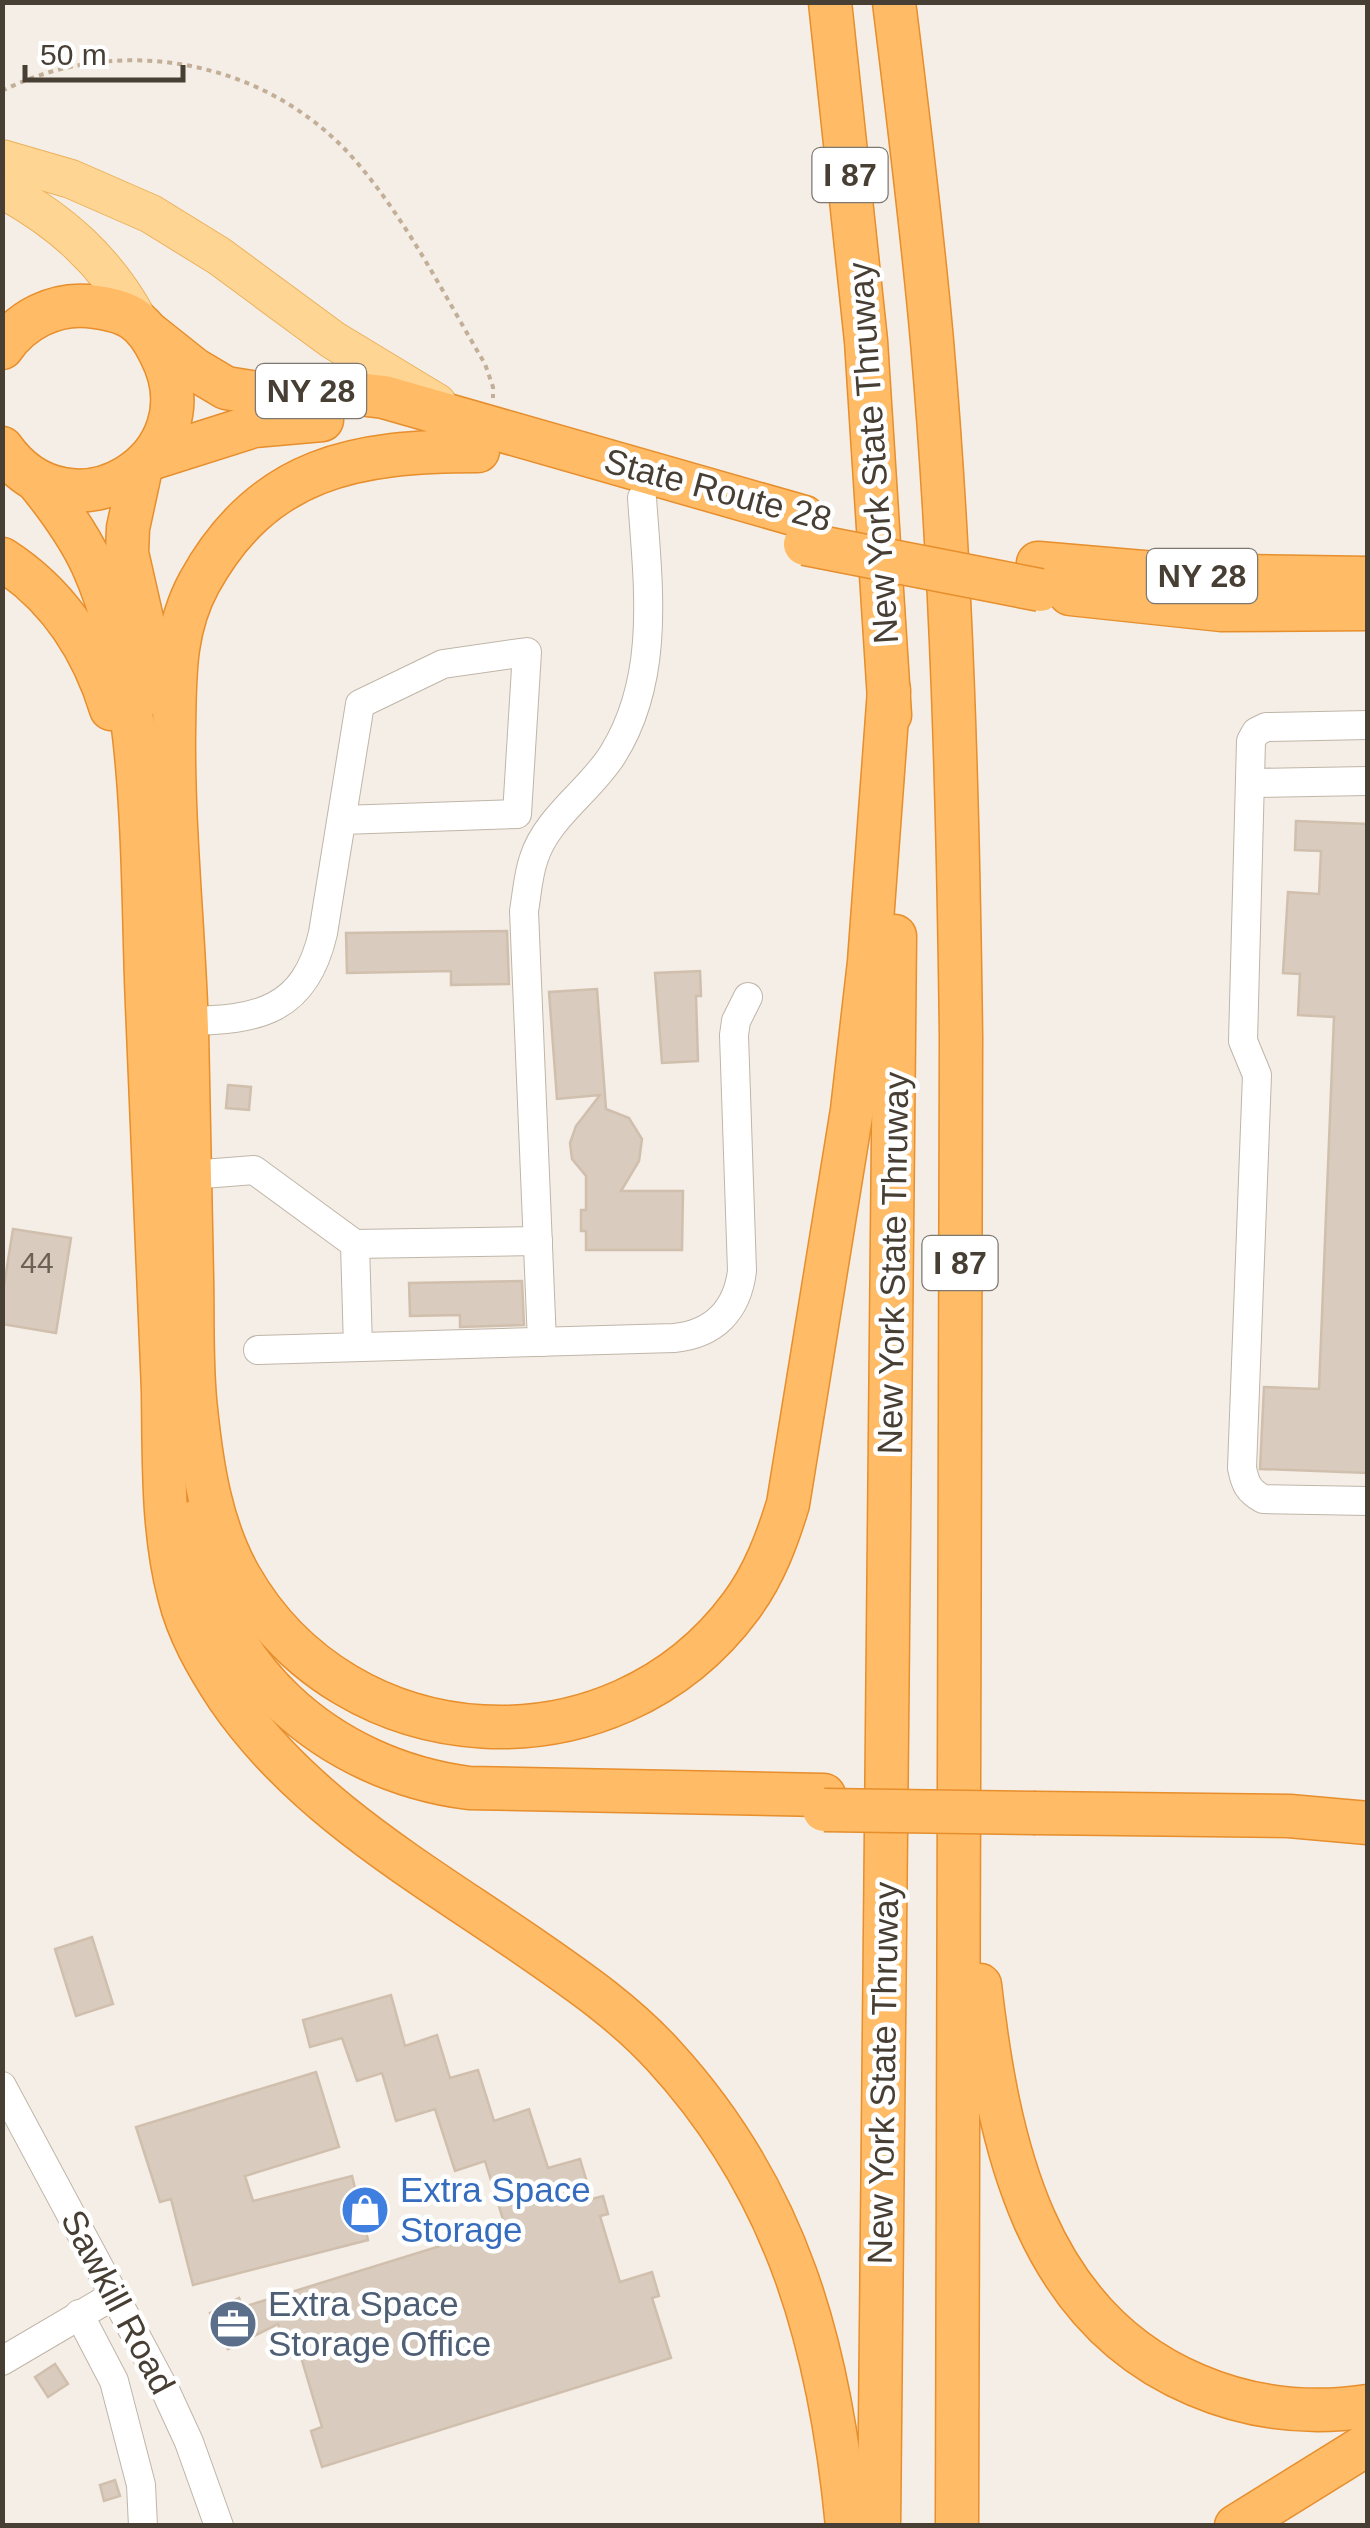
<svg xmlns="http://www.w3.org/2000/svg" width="1370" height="2528" font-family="Arial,sans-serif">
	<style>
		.building { fill: #d9cbbd; stroke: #d1bfad; stroke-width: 2.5 }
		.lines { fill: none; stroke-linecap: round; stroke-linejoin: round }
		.minor-casing { stroke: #c0b5a8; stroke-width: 30 }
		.major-casing { stroke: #ebb15c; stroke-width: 40 }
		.highway-casing { stroke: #e78e2d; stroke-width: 45 }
		.path { stroke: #c3af98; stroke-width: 4; stroke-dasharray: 5 5; stroke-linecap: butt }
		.minor { stroke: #fff; stroke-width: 28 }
		.major { stroke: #ffd593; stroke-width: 38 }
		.highway { stroke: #ffbb65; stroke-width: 42 }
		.highway-bridge-casing { stroke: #e78e2d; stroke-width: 45; stroke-linecap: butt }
		.highway-bridge { stroke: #ffbb65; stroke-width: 42 }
		.labels { text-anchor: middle; stroke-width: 9; stroke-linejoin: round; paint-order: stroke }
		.number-label { font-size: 30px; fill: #6c6156 }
		.shield { fill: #fff; stroke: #7e7871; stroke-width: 2.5 }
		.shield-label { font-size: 32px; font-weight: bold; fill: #473e34 }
		.street-label { font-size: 35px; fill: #473e34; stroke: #fff }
		.shop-label { font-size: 35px; fill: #366cbe; stroke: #fff; text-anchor: start }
		.service-label { font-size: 35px; fill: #4e5e75; stroke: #fff; text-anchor: start }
	</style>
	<rect width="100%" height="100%" fill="#f4eee6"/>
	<g class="building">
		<polygon points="1296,821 1368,824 1368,1473 1260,1469 1264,1387 1319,1389 1334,1017 1298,1015 1300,974 1283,973 1288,892 1319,894 1321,851 1295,850"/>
		<polygon points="507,931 509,984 451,985 451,971 347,973 346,933"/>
		<polygon points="700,971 701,996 696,996 698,1061 662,1063 655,973"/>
		<polygon points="597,989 606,1109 629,1118 642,1139 639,1161 621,1191 683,1191 682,1250 586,1250 586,1231 581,1231 581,1210 586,1210 586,1176 572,1159 570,1143 576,1126 600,1095 557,1099 549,992"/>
		<polygon points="228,1085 251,1087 249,1110 226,1108"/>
		<polygon points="13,1229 71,1238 56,1333 2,1324 2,1298"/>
		<polygon points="522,1281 524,1325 460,1327 460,1315 410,1316 409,1283"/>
		<polygon points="92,1937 113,2004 76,2016 55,1949"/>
		<polygon points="391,1995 405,2046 437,2035 450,2078 478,2070 494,2121 529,2109 548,2168 580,2159 592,2199 603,2196 608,2214 600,2216 620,2282 652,2272 659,2296 652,2298 671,2358 322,2467 311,2431 322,2427 300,2354 289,2357 278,2324 228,2349 210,2313 239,2298 243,2307 505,2226 485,2161 455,2171 435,2109 396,2121 382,2073 357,2081 342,2038 310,2047 303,2020"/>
		<polygon points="316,2072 339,2147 245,2176 253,2201 352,2176 368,2240 193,2285 171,2199 160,2202 136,2127"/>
		<polygon points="55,2364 68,2384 48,2397 35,2377"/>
		<polygon points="115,2480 120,2496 104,2501 100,2485"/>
	</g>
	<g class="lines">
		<g class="minor-casing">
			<g id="minor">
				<path d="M 1368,725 L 1266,727 L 1256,732 L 1251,741 L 1243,1041 L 1257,1075 L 1242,1468 C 1245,1483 1248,1491 1263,1499 L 1368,1501"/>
				<polyline points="1250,783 1368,781"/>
				<path d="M 186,1021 C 259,1020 305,1011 323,933 L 360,704 L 443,664 L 527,652 L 517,814 L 342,820"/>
				<polyline points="190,1175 254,1170 355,1244 538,1241"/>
				<polyline points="355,1244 358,1347"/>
				<path d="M 542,1342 L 524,911 C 527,894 528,874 534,858 C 547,817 591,790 613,754 C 661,677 648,585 642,498"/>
				<path d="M 258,1350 L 674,1338 C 714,1334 737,1311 742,1271 L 734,1035 L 736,1021 L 748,997"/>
				<polyline points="2,2086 166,2392 189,2442 219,2526"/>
				<polyline points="79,2314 114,2381 141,2485 143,2526"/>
				<polyline points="2,2361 116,2294"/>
			</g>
		</g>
		<g class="major-casing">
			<g id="major">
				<polyline points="2,159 71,179 151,214 219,256 333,340 437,403"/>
				<path d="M 2,189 C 61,221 106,261 138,320"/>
			</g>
		</g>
		<g class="highway-casing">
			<g id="highway">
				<polyline points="830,2 866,341 890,715"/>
				<path d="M 894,2 C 908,115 922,228 932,341 C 952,573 958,805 961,1037 L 957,2526"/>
				<polyline points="150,334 194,369 226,388 264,394 332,391 384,397 804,517"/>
				<path d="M 2,348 C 21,320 54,303 88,306 C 126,310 143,318 160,353 C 215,458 71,546 2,448"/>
				<path d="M 478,451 C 357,451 263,466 199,583 C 173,631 175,679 174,732 C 173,832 184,931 187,1030 C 188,1112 190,1194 192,1276 C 193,1320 191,1366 196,1409 C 202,1467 211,1526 240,1577 C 347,1764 613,1779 741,1606 C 764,1575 777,1540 788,1504 L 852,1110 L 869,962 L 889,690"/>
				<polyline points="153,458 254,426 322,420"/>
				<polyline points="141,468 128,528 127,553 159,694"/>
				<path d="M 38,482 C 59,508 78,534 92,564 C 148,687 141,871 147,1006 C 152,1134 158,1263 163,1392 C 164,1459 162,1530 179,1595 C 188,1632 207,1665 228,1697 C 304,1808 427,1876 535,1951 C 580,1982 627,2015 664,2056 C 788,2191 830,2347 847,2526"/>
				<path d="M 2,559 C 58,595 92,647 111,709"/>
				<polyline points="1038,563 1178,575 1368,578"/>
				<polyline points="1070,594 1221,610 1368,609"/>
				<path d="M 195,1522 C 210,1667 328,1770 469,1788 L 824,1795"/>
				<polyline points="1036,1813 1289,1816 1368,1823"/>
				<path d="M 980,1985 C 998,2142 1034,2317 1196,2385 C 1252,2409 1308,2415 1368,2406"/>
				<polyline points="879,2526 895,936"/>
				<polyline points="1236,2526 1368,2444"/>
			</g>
		</g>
		<path class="path" d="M 2,91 C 119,32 266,60 353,158 C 406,218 444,295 485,364 L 493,387 L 493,398"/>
		<use href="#minor" class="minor"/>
		<use href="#major" class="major"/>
		<use href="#highway" class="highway"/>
		<g class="highway-bridge-casing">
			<g id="highway-bridge">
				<polyline points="805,544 1040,590"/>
				<polyline points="824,1810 1036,1813"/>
			</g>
		</g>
		<use href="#highway-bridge" class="highway-bridge"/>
	</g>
	<defs>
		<g id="shop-disc" transform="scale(2.5)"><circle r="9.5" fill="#3f7fe0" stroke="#fff"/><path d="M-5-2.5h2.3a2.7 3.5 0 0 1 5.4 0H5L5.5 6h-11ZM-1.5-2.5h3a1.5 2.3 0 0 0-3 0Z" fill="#fff"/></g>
		<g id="office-disc" transform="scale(2.5)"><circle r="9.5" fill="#5c6f8a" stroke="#fff"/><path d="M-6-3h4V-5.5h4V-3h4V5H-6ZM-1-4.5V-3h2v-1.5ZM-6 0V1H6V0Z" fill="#fff"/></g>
	</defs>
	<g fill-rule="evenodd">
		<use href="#shop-disc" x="365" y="2210"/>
		<use href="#office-disc" x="233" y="2324"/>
	</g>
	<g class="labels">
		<g class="number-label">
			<text x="37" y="1273">44</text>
		</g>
		<g class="shield">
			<rect x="812.5" y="148" width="75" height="54" rx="8"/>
			<rect x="256" y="364" width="110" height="54" rx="8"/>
			<rect x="1147" y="549" width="110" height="54" rx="8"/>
			<rect x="922.5" y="1236" width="75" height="54" rx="8"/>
		</g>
		<g class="shield-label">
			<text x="850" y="186">I 87</text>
			<text x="311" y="402">NY 28</text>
			<text x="1202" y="587">NY 28</text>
			<text x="960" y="1274">I 87</text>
		</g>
		<g class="street-label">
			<text transform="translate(873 453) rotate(-94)" y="12">New York State Thruway</text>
			<text transform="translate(718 490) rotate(15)" y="12">State Route 28</text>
			<text transform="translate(893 1263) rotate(-89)" y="12">New York State Thruway</text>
			<text transform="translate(883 2073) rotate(-89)" y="12">New York State Thruway</text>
			<text transform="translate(118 2302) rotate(62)" y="12">Sawkill Road</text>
		</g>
		<g class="shop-label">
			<text x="400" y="2202">Extra Space<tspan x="400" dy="40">Storage</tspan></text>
		</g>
		<g class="service-label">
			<text x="268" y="2316">Extra Space<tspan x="268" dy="40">Storage Office</tspan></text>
		</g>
	</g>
	<rect width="1370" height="2528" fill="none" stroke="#473e34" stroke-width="10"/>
	<path d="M25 65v15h158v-15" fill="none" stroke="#473e34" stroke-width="5"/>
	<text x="40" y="65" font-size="30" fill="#473e34" stroke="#ffffff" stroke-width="8" paint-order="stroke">50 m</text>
</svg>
